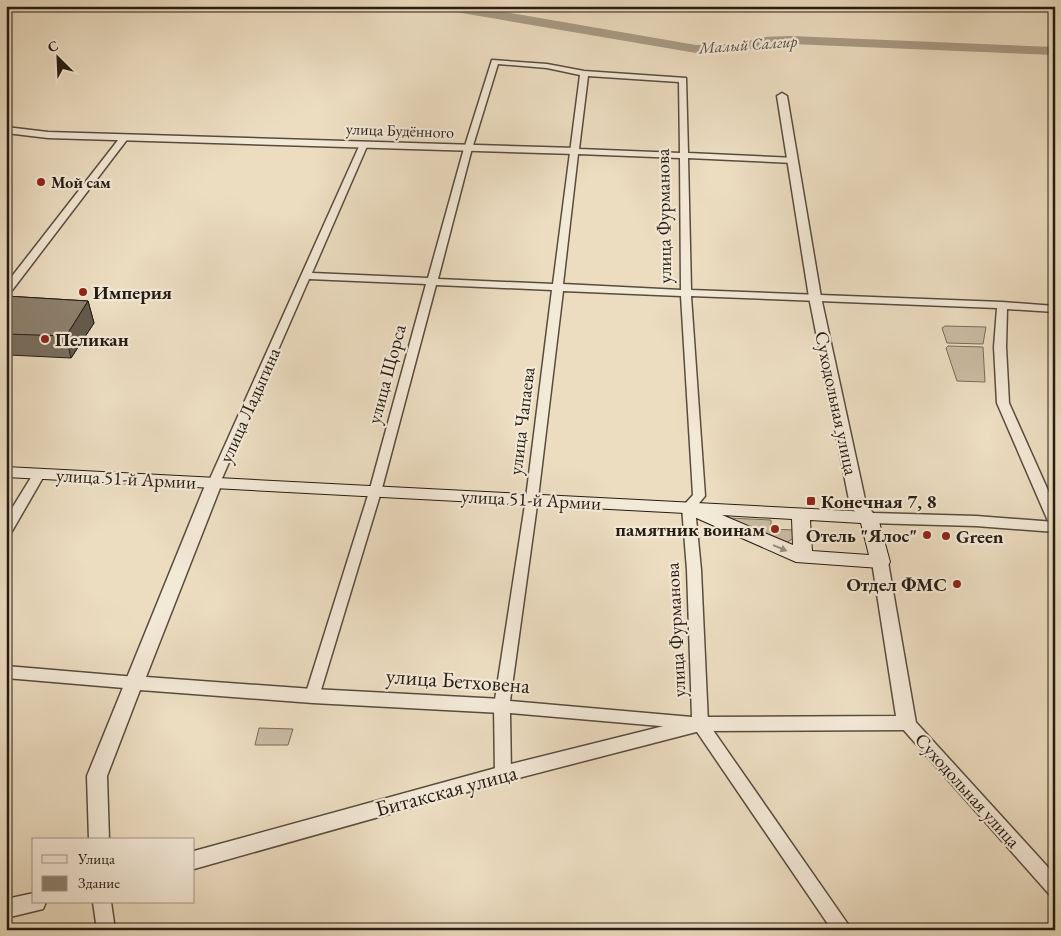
<svg xmlns="http://www.w3.org/2000/svg" width="1061" height="936" font-family="'EB Garamond',serif">
	<style>
		.green { fill: #cabca3; stroke: #786c5b }
		.lines { fill: none; stroke-linecap: round; stroke-linejoin: round }
		.river { fill: #a99b86; fill-rule: evenodd }
		.minor-casing { stroke: #584c3e; stroke-width: 3 }
		.tertiary-casing { stroke: #584c3e; stroke-width: 3 }
		.secondary-casing { stroke: #261c13; stroke-width: 2 }
		.minor { fill: #f3e9d7; fill-rule: evenodd }
		.tertiary { fill: #f3e9d7; fill-rule: evenodd }
		.secondary { fill: #f3e9d7; fill-rule: evenodd }
		.wall { fill: #796e5e; stroke: #261c13 }
		.shaded-wall { fill: #635a4c; stroke: #261c13 }
		.building { fill: #8d806d; stroke: #261c13 }
		.oneway { fill: #978d7f }
		.poi-dot { fill: #8f2418; stroke: #f3e9d7; stroke-width: 2 }
		.labels { text-anchor: middle; stroke-width: 4.5; stroke-linejoin: round; paint-order: stroke }
		.far-water-label { font-size: 16px; font-style: italic; fill: #5a4f41; stroke: #f3e9d7 }
		.far-street-label { font-size: 16px; fill: #261c13; stroke: #f3e9d7 }
		.far-poi-label { font-size: 16px; font-weight: bold; fill: #261c13; stroke: #f3e9d7; text-anchor: start }
		.street-label { font-size: 19px; fill: #261c13; stroke: #f3e9d7 }
		.poi-label { font-size: 19px; font-weight: bold; fill: #261c13; stroke: #f3e9d7; text-anchor: start }
		.near-street-label { font-size: 22px; fill: #261c13; stroke: #f3e9d7 }
	</style>
	<rect width="100%" height="100%" fill="#ecddc1"/>
	<filter id="stains"><feTurbulence type="fractalNoise" baseFrequency=".004" numOctaves="4"/><feColorMatrix values="0 0 0 0 .2 0 0 0 0 .09 0 0 0 0 .02 0 0 0 .5 -.17"/></filter>
	<radialGradient id="worn" r=".72"><stop offset=".6" stop-color="#630" stop-opacity="0"/><stop offset="1" stop-color="#630" stop-opacity=".3"/></radialGradient>
	<g class="green">
		<polygon points="945,326 986,327 983,344 947,343 942,328"/>
		<polygon points="948,346 983,347 985,382 957,381 946,348"/>
		<polygon points="729,518 771,520 771,529 794,530 795,537 786,543 727,519"/>
		<polygon points="259,728 293,729 288,745 255,745"/>
	</g>
	<g class="lines">
		<polygon class="river" points="437,6 470,6 696,45 738,44 763,37 791,36 1055,47 1055,55 791,44 764,45 739,52 696,53 444,10"/>
		<g class="minor-casing">
			<g id="minor">
				<path d="M 492,60 L 547,64 L 584,71 L 686,78 L 688,153 L 796,158 L 797,160 L 793,163 L 688,158 L 691,290 L 1002,302 L 1055,306 L 1055,312 L 1007,309 L 1006,347 L 1009,403 L 1055,506 L 1055,525 L 1048,521 L 997,403 L 994,347 L 997,308 L 691,296 L 705,496 L 695,508 L 701,570 L 708,723 L 852,930 L 832,930 L 695,729 L 510,713 L 511,774 L 509,779 L 503,781 L 497,779 L 495,774 L 494,706 L 526,498 L 552,290 L 436,285 L 381,492 L 318,700 L 313,702 L 308,700 L 305,696 L 369,492 L 426,284 L 309,279 L 220,483 L 214,487 L 208,483 L 361,142 L 368,144 L 312,273 L 428,278 L 463,152 ZM 498,64 L 547,68 L 580,75 L 553,284 L 438,279 L 471,152 ZM 588,76 L 679,82 L 680,153 L 579,149 ZM 578,154 L 680,158 L 681,290 L 563,284 ZM 563,291 L 681,296 L 693,495 L 682,507 L 687,570 L 692,717 L 510,701 L 538,498 Z"/>
				<polygon points="122,135 129,137 10,293 6,294 6,284"/>
				<polygon points="39,470 45,474 11,533 6,534 6,518 35,471"/>
				<polygon points="6,666 136,677 141,679 144,683 141,687 136,689 6,678"/>
				<polygon points="907,717 913,719 1046,865 1055,875 1055,897 1049,894 901,727 899,723 901,719"/>
				<polygon points="93,902 111,902 115,930 97,930"/>
			</g>
		</g>
		<g class="tertiary-casing">
			<g id="tertiary">
				<polygon points="782,93 787,96 821,297 866,504 873,513 976,516 1055,522 1055,532 976,526 869,523 863,522 850,505 809,297 777,96"/>
				<polygon points="6,127 48,132 576,148 581,151 576,154 48,138 6,133"/>
				<polygon points="214,478 219,480 222,483 146,677 313,689 502,699 509,701 511,706 509,711 502,713 313,703 140,690 107,776 109,840 89,840 87,776 206,483 209,480"/>
				<polygon points="880,556 886,558 888,562 916,723 914,728 907,730 700,731 503,782 194,869 194,851 503,766 700,717 896,716 872,562 874,558"/>
				<polygon points="34,893 34,902 46,902 43,909 6,918 6,899"/>
			</g>
		</g>
		<g class="secondary-casing">
			<path id="secondary" d="M 6,467 L 869,512 L 875,514 L 878,518 L 890,562 L 887,567 L 880,568 L 796,562 L 685,513 L 6,477 ZM 722,515 L 792,519 L 793,545 ZM 810,520 L 861,523 L 869,555 L 812,551 Z"/>
		</g>
		<use href="#minor" class="minor"/>
		<use href="#tertiary" class="tertiary"/>
		<use href="#secondary" class="secondary"/>
	</g>
	<polygon class="wall" points="6,296 88,301 94,323 71,358 9,355 6,358"/>
	<g class="shaded-wall">
		<polygon points="88,301 94,323 71,358 66,336"/>
		<polygon points="6,347 9,355 6,358"/>
	</g>
	<polygon class="building" points="6,296 88,301 66,336 6,334"/>
	<defs><path id="oneway-solid" d="M-6-.8H1V-3.2L6.5 0L1 3.2V.8H-6Z" transform="scale(1.25)"/></defs>
	<use class="oneway" href="#oneway-solid" transform="translate(780 548) rotate(23)"/>
	<g class="poi-dot">
		<circle cx="41" cy="182" r="5"/>
		<circle cx="83" cy="292" r="5"/>
		<circle cx="45" cy="339" r="5"/>
		<rect x="806" y="496" width="10" height="10" rx="2.5"/>
		<circle cx="775" cy="529" r="5"/>
		<circle cx="927" cy="535" r="5"/>
		<circle cx="946" cy="536" r="5"/>
		<circle cx="957" cy="584" r="5"/>
	</g>
	<g class="labels">
		<g class="far-water-label">
			<text transform="translate(748 44) rotate(-4)" y="6">Малый Салгир</text>
		</g>
		<g class="far-street-label">
			<text transform="translate(400 130) rotate(2)" y="6">улица Будённого</text>
		</g>
		<g class="far-poi-label">
			<text x="51" y="188">Мой сам</text>
		</g>
		<g class="street-label">
			<text transform="translate(663 216) rotate(-91)" y="7">улица Фурманова</text>
			<text transform="translate(386 374) rotate(-75)" y="7">улица Щорса</text>
			<text transform="translate(837 403) rotate(78)" y="7">Суходольная улица</text>
			<text transform="translate(249 405) rotate(-66)" y="7">улица Ладыгина</text>
			<text transform="translate(521 421) rotate(-83)" y="7">улица Чапаева</text>
			<text transform="translate(126 478) rotate(3)" y="7">улица 51-й Армии</text>
			<text transform="translate(531 499) rotate(3)" y="7">улица 51-й Армии</text>
			<text transform="translate(675 630) rotate(-93)" y="7">улица Фурманова</text>
			<text transform="translate(968 790) rotate(48)" y="7">Суходольная улица</text>
		</g>
		<g class="poi-label">
			<text x="93" y="299">Империя</text>
			<text x="55" y="346">Пеликан</text>
			<text x="821" y="508">Конечная 7, 8</text>
			<text x="765" y="536" text-anchor="end">памятник воинам</text>
			<text x="917" y="542" text-anchor="end">Отель "Ялос"</text>
			<text x="956" y="543">Green</text>
			<text x="947" y="591" text-anchor="end">Отдел ФМС</text>
		</g>
		<g class="near-street-label">
			<text transform="translate(458 680) rotate(4)" y="8">улица Бетховена</text>
			<text transform="translate(446 790) rotate(-15)" y="8">Битакская улица</text>
		</g>
	</g>
	<rect width="1061" height="936" fill="none" stroke="#ecddc1" stroke-width="25"/>
	<rect x="8" y="8" width="1046" height="921" fill="none" stroke="#261c13" stroke-width="2.5"/>
	<rect x="12" y="12" width="1036" height="911" fill="none" stroke="#261c13"/>
	<rect x="32" y="838" width="162" height="65" fill="#f3e9d7" stroke="#a19789"/>
	<rect x="42" y="855" width="25" height="8" fill="#f3e9d7" stroke="#a19789"/>
	<text x="78" y="864" font-size="15" fill="#261c13">Улица</text>
	<rect x="42" y="876" width="25" height="15" fill="#8d806d" stroke="#a19789"/>
	<text x="78" y="888" font-size="15" fill="#261c13">Здание</text>
	<g transform="translate(58 58) rotate(336)" stroke="#f3e9d7" stroke-width="4" paint-order="stroke">
	<path d="M0-4L9 19L0 12L-9 19Z" fill="#261c13"/>
	<text y="-8" font-size="14" font-weight="bold" text-anchor="middle" fill="#261c13">С</text>
	</g>
	<rect width="100%" height="100%" filter="url(#stains)"/>
	<rect width="100%" height="100%" fill="url(#worn)"/>
</svg>
